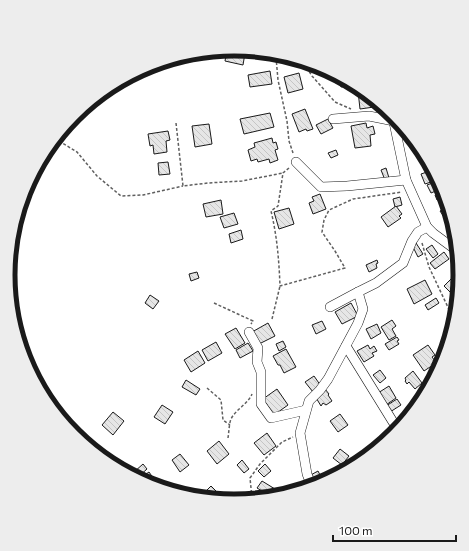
<svg xmlns="http://www.w3.org/2000/svg" width="469" height="551" font-family="Commissioner,sans-serif">
	<style>
		.building { fill: url(#building-back-hatch); stroke: #1a1a1a }
		.lines { fill: none; stroke-linecap: round; stroke-linejoin: round }
		.minor-casing { stroke: #1a1a1a; stroke-width: 10 }
		.path { stroke: #5f5f5f; stroke-width: 1.5; stroke-dasharray: 3 2; stroke-linecap: butt }
		.minor { stroke: #fff; stroke-width: 9 }
		.rim { fill: none; stroke: #1a1a1a; stroke-width: 5 }
	</style>
	<defs>
		<pattern id="building-back-hatch" width="6" height="6" patternUnits="userSpaceOnUse"><rect width="6" height="6" fill="#e6e6e6"/><path d="M-1 5l2 2M0 0l6 6M5-1l2 2" fill="none" stroke="#c5c5c5"/></pattern>
	</defs>
	<rect width="100%" height="100%" fill="#fff"/>
	<g class="building">
		<polygon points="227,50 229,50 245,53 243,65 225,61"/>
		<polygon points="270,71 272,84 250,87 248,75"/>
		<polygon points="299,73 303,89 288,93 284,77"/>
		<polygon points="337,77 350,86 341,87 339,80 338,80"/>
		<polygon points="358,91 373,101 374,107 360,109"/>
		<polygon points="305,109 313,129 307,131 306,129 299,132 292,114"/>
		<polygon points="270,113 274,127 244,134 240,119"/>
		<polygon points="328,119 333,128 321,134 316,125"/>
		<polygon points="366,123 367,128 373,126 375,134 370,135 371,146 355,148 351,126"/>
		<polygon points="209,124 212,144 195,147 192,126"/>
		<polygon points="168,131 170,140 166,141 167,152 154,154 153,145 150,146 148,134"/>
		<polygon points="272,138 273,143 276,142 278,149 275,150 278,160 270,163 269,159 258,162 257,159 251,161 248,150 255,147 254,143"/>
		<polygon points="336,150 338,155 331,158 328,153"/>
		<polygon points="168,162 170,174 159,175 158,163"/>
		<polygon points="386,168 389,178 385,180 381,170"/>
		<polygon points="430,171 434,181 425,184 421,174"/>
		<polygon points="435,182 438,190 431,193 427,185"/>
		<polygon points="442,193 444,198 437,200 435,195"/>
		<polygon points="320,194 326,209 313,214 309,203 314,201 312,197"/>
		<polygon points="400,197 402,205 395,207 393,199"/>
		<polygon points="221,200 223,214 206,217 203,204"/>
		<polygon points="396,206 402,214 399,216 401,218 388,227 381,217"/>
		<polygon points="447,207 449,217 446,220 440,211"/>
		<polygon points="289,208 294,224 279,229 274,212"/>
		<polygon points="234,213 238,224 224,228 220,217"/>
		<polygon points="241,230 243,239 231,243 229,234"/>
		<polygon points="416,243 423,254 418,257 412,245"/>
		<polygon points="432,245 438,254 433,258 426,249"/>
		<polygon points="444,252 449,259 435,269 430,263"/>
		<polygon points="377,260 378,263 376,264 377,268 369,272 366,265"/>
		<polygon points="197,272 199,278 191,281 189,274"/>
		<polygon points="454,276 460,282 457,295 455,297 444,286"/>
		<polygon points="425,280 432,294 414,304 407,289"/>
		<polygon points="150,295 159,301 153,309 145,303"/>
		<polygon points="436,298 439,303 428,310 425,305"/>
		<polygon points="351,303 358,316 342,324 335,312"/>
		<polygon points="392,320 396,326 392,329 396,336 389,340 381,327"/>
		<polygon points="322,321 326,329 316,334 312,325"/>
		<polygon points="268,323 275,336 259,344 252,332"/>
		<polygon points="377,324 381,333 371,339 366,329"/>
		<polygon points="236,328 245,343 235,349 225,334"/>
		<polygon points="397,337 399,340 397,341 399,344 389,350 385,344"/>
		<polygon points="283,341 286,347 279,351 276,344"/>
		<polygon points="216,342 222,353 208,361 202,350"/>
		<polygon points="248,343 253,351 240,358 236,350"/>
		<polygon points="368,345 370,349 374,346 377,351 372,353 374,356 364,362 357,351"/>
		<polygon points="428,345 435,355 432,357 435,361 432,363 433,365 424,371 413,355"/>
		<polygon points="286,349 296,367 284,373 280,365 278,365 273,356"/>
		<polygon points="198,351 205,363 191,372 184,360"/>
		<polygon points="380,370 386,378 380,383 373,375"/>
		<polygon points="413,371 422,383 415,389 409,382 407,384 405,381 406,380 405,378"/>
		<polygon points="314,376 321,386 313,392 305,382"/>
		<polygon points="186,380 200,389 196,395 182,387"/>
		<polygon points="389,386 396,398 386,405 378,393"/>
		<polygon points="277,389 288,405 274,415 263,399"/>
		<polygon points="325,389 329,394 328,395 332,401 326,405 323,403 321,406 315,396"/>
		<polygon points="397,399 401,405 390,412 386,406"/>
		<polygon points="162,405 173,412 165,424 154,417"/>
		<polygon points="113,412 124,421 113,435 102,425"/>
		<polygon points="340,414 348,425 338,432 330,421"/>
		<polygon points="267,433 276,446 264,455 254,443"/>
		<polygon points="219,441 229,454 217,464 207,451"/>
		<polygon points="340,449 349,456 342,465 333,458"/>
		<polygon points="180,454 189,465 180,472 172,460"/>
		<polygon points="242,460 249,469 244,473 237,465"/>
		<polygon points="143,464 147,469 138,477 134,472"/>
		<polygon points="265,464 271,471 264,477 258,471"/>
		<polygon points="318,471 322,479 314,484 309,476"/>
		<polygon points="149,472 158,485 157,486 148,485 139,479"/>
		<polygon points="262,481 275,489 272,495 269,495 257,488"/>
		<polygon points="211,486 219,494 215,498 203,496 202,495"/>
	</g>
	<g class="lines">
		<g class="minor-casing">
			<g id="minor">
				<polyline points="392,113 406,180 427,227 433,233 456,250"/>
				<polyline points="333,119 369,116 394,121"/>
				<polyline points="296,162 321,187 347,186 406,180"/>
				<polyline points="330,307 358,292"/>
				<polyline points="249,332 258,348 257,362 261,372 261,404 271,418 306,410"/>
				<polyline points="346,346 393,422"/>
				<polyline points="312,487 307,474 300,433 309,401 320,390 328,379 358,323 363,309 358,292 376,283 403,263 412,241 418,232 427,227"/>
			</g>
		</g>
		<g class="path">
			<polyline points="276,57 278,80 287,121 289,141 293,153"/>
			<polyline points="304,63 312,76 335,102 351,109"/>
			<polyline points="176,123 183,186 208,183 242,181 283,173"/>
			<polyline points="59,141 77,152 97,176 121,196 143,195 183,186"/>
			<path d="M 289,168 L 283,173 L 278,206 L 271,211 C 277,236 279,260 280,286 L 345,268 L 335,251 L 322,232 L 324,220 L 329,210 L 353,199 L 402,192"/>
			<polyline points="422,243 429,267 453,318"/>
			<polyline points="214,303 253,321 251,324"/>
			<polyline points="272,319 280,286"/>
			<polyline points="207,388 221,400 223,420 230,425"/>
			<path d="M 228,438 C 229,432 229,424 231,419 C 236,409 248,404 252,394"/>
			<polyline points="252,498 250,478 260,464 282,442 293,437"/>
		</g>
		<use href="#minor" class="minor"/>
	</g>
	<path d="M0 0H469V551H0ZM15 275a219 219 0 1 1 438 0a219 219 0 1 1-438 0Z" fill="#ededed" fill-rule="evenodd"/>
	<path class="rim" d="M15 275a219 219 0 1 1 438 0a219 219 0 1 1-438 0Z"/>
	<path d="M333 535v6h123v-6" fill="none" stroke="#1a1a1a" stroke-width="2"/>
	<text x="339" y="535" font-size="12" fill="#1a1a1a" stroke="#ffffff" stroke-width="3" paint-order="stroke">100 m</text>
</svg>
